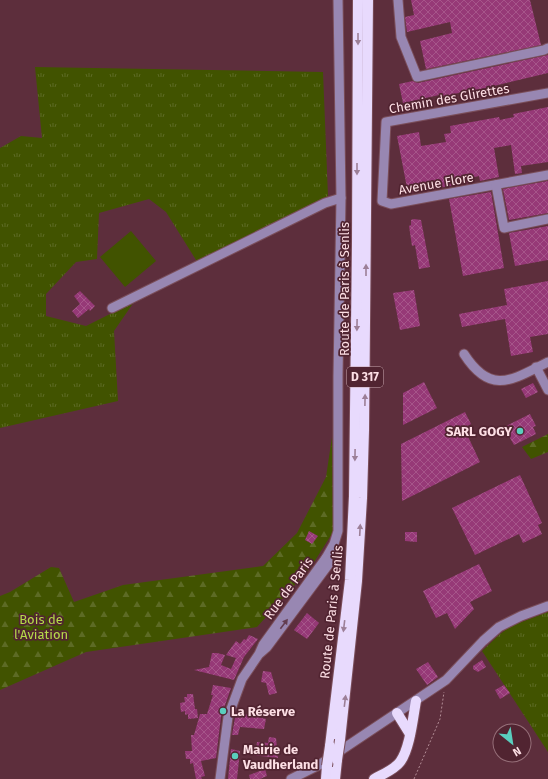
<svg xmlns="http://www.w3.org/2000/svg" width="548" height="779" font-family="'Fira Sans',sans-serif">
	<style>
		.grass { fill: url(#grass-tufts) }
		.forest { fill: url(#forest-firs) }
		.pitch { fill: #415300 }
		.building { fill: url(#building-cross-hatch) }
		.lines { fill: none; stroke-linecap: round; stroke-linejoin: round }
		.minor-casing { stroke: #7a4e5a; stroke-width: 11 }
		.major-casing { stroke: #7a4e5a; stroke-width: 12 }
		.path { stroke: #b38d96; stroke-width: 1; stroke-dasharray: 2 2; stroke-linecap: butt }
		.minor { stroke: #9887b2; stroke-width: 9 }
		.major { stroke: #e8dafd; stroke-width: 10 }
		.major-bridge-casing { stroke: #7a4e5a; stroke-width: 12; stroke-linecap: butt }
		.major-bridge { stroke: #e8dafd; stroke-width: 10 }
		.oneway { fill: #9c7f97 }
		.oneway2 { fill: #633d51 }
		.poi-dot { fill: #5acebe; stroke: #512431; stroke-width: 1.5 }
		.labels { text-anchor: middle; stroke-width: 3.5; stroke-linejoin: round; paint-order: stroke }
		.shield { fill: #512431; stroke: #c9a7af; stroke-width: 1 }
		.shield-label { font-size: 12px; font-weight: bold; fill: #fddfe5 }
		.street-label { font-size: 13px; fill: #fddfe5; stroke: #512431 }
		.poi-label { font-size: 13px; font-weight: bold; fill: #fddfe5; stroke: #512431; text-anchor: start }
		.park-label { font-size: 13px; fill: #b5db49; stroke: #512431 }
	</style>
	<defs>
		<pattern id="grass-tufts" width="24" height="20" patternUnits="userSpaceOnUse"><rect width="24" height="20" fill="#415300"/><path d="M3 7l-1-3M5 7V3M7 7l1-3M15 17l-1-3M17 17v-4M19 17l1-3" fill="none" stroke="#5d6b25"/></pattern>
		<pattern id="forest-firs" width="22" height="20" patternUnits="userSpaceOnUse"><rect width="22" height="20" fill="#415300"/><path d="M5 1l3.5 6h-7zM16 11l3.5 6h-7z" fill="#5d6b25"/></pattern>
		<pattern id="building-cross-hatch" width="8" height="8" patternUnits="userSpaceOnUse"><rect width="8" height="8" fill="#963977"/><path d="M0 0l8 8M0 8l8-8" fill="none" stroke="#a6558a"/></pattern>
	</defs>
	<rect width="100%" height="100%" fill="#5d2e3c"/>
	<g class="grass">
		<polygon points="35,67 323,72 328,196 201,268 166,212 149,199 99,213 97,259 76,262 46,294 46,316 86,326 134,302 114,331 118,401 0,428 0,148 21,136 42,138"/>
		<polygon points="548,612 548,752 482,651 500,634 511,626"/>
	</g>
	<g class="forest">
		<polygon points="548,434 548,452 531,459 522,447"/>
		<polygon points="332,437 333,532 311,567 257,627 86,652 0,690 0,596 10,592 51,567 59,568 74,602 123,585 263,566 297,533 326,477"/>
	</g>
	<polygon class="pitch" points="131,231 156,261 125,287 100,257"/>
	<g class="building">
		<polygon points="411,0 530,0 541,45 426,69 420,41 452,33 450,22 407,32 405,17 414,15"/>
		<polygon points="548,55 548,73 473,91 472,90 440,97 439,95 403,103 399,84 413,81 418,83"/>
		<polygon points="548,107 548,162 521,166 522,173 515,174 511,145 494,148 499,177 480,181 479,176 467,179 468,183 408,193 397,136 419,132 421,146 446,142 444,134 451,133 450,126 499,117 500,120 514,117 513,114"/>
		<polygon points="548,181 548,213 509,220 503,189"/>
		<polygon points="491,192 504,268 463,276 449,199"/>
		<polygon points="414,219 421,220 430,267 419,269 415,245 412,246 409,226 411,225 411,220"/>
		<polygon points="548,226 548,260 515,266 509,233"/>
		<polygon points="548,281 548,334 530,337 533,352 511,356 505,319 462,327 459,314 507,305 504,289"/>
		<polygon points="414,290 420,326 400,330 393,293"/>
		<polygon points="80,291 95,306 90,311 89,309 78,318 72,311 80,304 74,296"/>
		<polygon points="424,382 437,408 403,425 403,393"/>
		<polygon points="533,383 538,392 526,398 521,389"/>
		<polygon points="465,412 471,424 464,428 480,462 402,501 401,444"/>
		<polygon points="530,414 536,426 533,427 536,434 514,445 504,427"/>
		<polygon points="520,475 542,523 538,525 542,534 523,543 519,534 475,555 452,508"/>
		<polygon points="309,531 318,536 312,544 305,540"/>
		<polygon points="405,532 417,532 417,542 405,541"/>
		<polygon points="479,564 492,591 470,602 474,609 455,629 447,613 436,618 423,591"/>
		<polygon points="307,613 319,623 307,639 294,630"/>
		<polygon points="249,635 258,639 244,657 234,680 194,670 209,667 212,653 217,653 225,655 221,665 231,669 236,658 226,655 236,641 240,644 244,639 246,640"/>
		<polygon points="482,660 486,667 478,672 473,669 473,666"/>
		<polygon points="428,662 438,677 427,685 416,669"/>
		<polygon points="263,671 271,672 277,693 269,695 266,683 261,682"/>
		<polygon points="213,685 231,688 221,717 216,758 201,761 205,776 201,777 202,779 196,779 193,763 190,764 190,759 186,759 185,751 192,751 191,735 194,735 200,714 207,714 213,695 211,695"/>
		<polygon points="504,685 510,693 500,699 495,690"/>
		<polygon points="187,694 193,694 195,709 197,709 198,718 188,719 188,714 185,715 185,711 181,712 180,703 185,702 184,697 187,697"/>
		<polygon points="236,712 266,719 264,729 240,727 238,735 232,735"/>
		<polygon points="269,737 276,738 278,758 252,755 253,750 256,751 257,742 268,743"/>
		<polygon points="231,749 240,751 237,779 228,779"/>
		<polygon points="265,769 267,776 260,779 250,779 249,775"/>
	</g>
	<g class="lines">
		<g class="minor-casing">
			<g id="minor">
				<polyline points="398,0 401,37 417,77 544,50 548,48"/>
				<polyline points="548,93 386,122 382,201 391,204 548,175"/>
				<polyline points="496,185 504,228 548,219"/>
				<polyline points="112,308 325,203 341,198"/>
				<path d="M 464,354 C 491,396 512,380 548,362"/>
				<polyline points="536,367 548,390"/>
				<polyline points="326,558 334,544 338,531 338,376 341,198 338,0"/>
				<polyline points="220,779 228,717 242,679 259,654 263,645 326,558 328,561 328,565 267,647 259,654"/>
				<polyline points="291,779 319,765 446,680 483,641 499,627 521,616 548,606"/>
			</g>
		</g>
		<g class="major-casing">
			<g id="major">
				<polyline points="397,713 410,734"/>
				<polyline points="340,740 357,581 362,498 364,430 368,0"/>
				<polyline points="330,746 350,580 354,496 357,243 358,0"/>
				<polyline points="326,779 327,766"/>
				<polyline points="335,779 337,760"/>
				<path d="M 374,779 C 383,774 394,770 400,762 C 410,749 413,717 416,701"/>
			</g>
		</g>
		<polyline class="path" points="414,779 440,719 444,692"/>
		<use href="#minor" class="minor"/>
		<use href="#major" class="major"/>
		<g class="major-bridge-casing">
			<g id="major-bridge">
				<polyline points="337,760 340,740"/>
				<polyline points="327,766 330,746"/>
			</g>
		</g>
		<use href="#major-bridge" class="major-bridge"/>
	</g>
	<defs><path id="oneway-solid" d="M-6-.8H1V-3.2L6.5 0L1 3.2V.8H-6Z"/></defs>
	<g class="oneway">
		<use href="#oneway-solid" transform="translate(358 39) rotate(90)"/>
		<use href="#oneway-solid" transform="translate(357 169) rotate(90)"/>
		<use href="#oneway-solid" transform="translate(366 270) rotate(-90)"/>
		<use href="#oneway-solid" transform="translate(357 325) rotate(91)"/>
		<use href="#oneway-solid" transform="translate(365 400) rotate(-89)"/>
		<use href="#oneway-solid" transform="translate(355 455) rotate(91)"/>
		<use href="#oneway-solid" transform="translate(360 530) rotate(-87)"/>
		<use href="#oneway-solid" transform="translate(344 626) rotate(97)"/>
		<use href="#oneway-solid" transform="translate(345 701) rotate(-83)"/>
	</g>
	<use class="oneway2" href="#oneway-solid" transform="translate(284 624) rotate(-53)"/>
	<g class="poi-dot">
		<circle cx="520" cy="431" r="4"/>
		<circle cx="223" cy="711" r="4"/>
		<circle cx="235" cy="756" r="4"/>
	</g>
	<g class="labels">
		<rect class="shield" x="347" y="367" width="36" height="20" rx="3"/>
		<g class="shield-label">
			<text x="365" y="381">D 317</text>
		</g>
		<g class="street-label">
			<text transform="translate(449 98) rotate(-10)" y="5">Chemin des Glirettes</text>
			<text transform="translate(436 183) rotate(-10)" y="5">Avenue Flore</text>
			<text transform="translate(344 289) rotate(-90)" y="5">Route de Paris à Senlis</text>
			<text transform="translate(288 588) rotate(-54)" y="5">Rue de Paris</text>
			<text transform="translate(331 612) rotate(-84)" y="5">Route de Paris à Senlis</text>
		</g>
		<g class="poi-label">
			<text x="512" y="436" text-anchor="end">SARL GOGY</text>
			<text x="231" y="716">La Réserve</text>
			<text x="243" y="754">Mairie de<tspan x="243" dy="15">Vaudherland</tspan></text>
		</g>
		<g class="park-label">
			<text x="41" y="624">Bois de<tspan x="41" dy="15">l'Aviation</tspan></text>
		</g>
	</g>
	<g transform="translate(512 743) rotate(150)"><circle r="19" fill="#512431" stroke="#966f79"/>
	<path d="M0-3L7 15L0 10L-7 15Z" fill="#5acebe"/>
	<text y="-6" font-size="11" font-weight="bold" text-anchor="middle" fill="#fddfe5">N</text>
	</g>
</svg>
